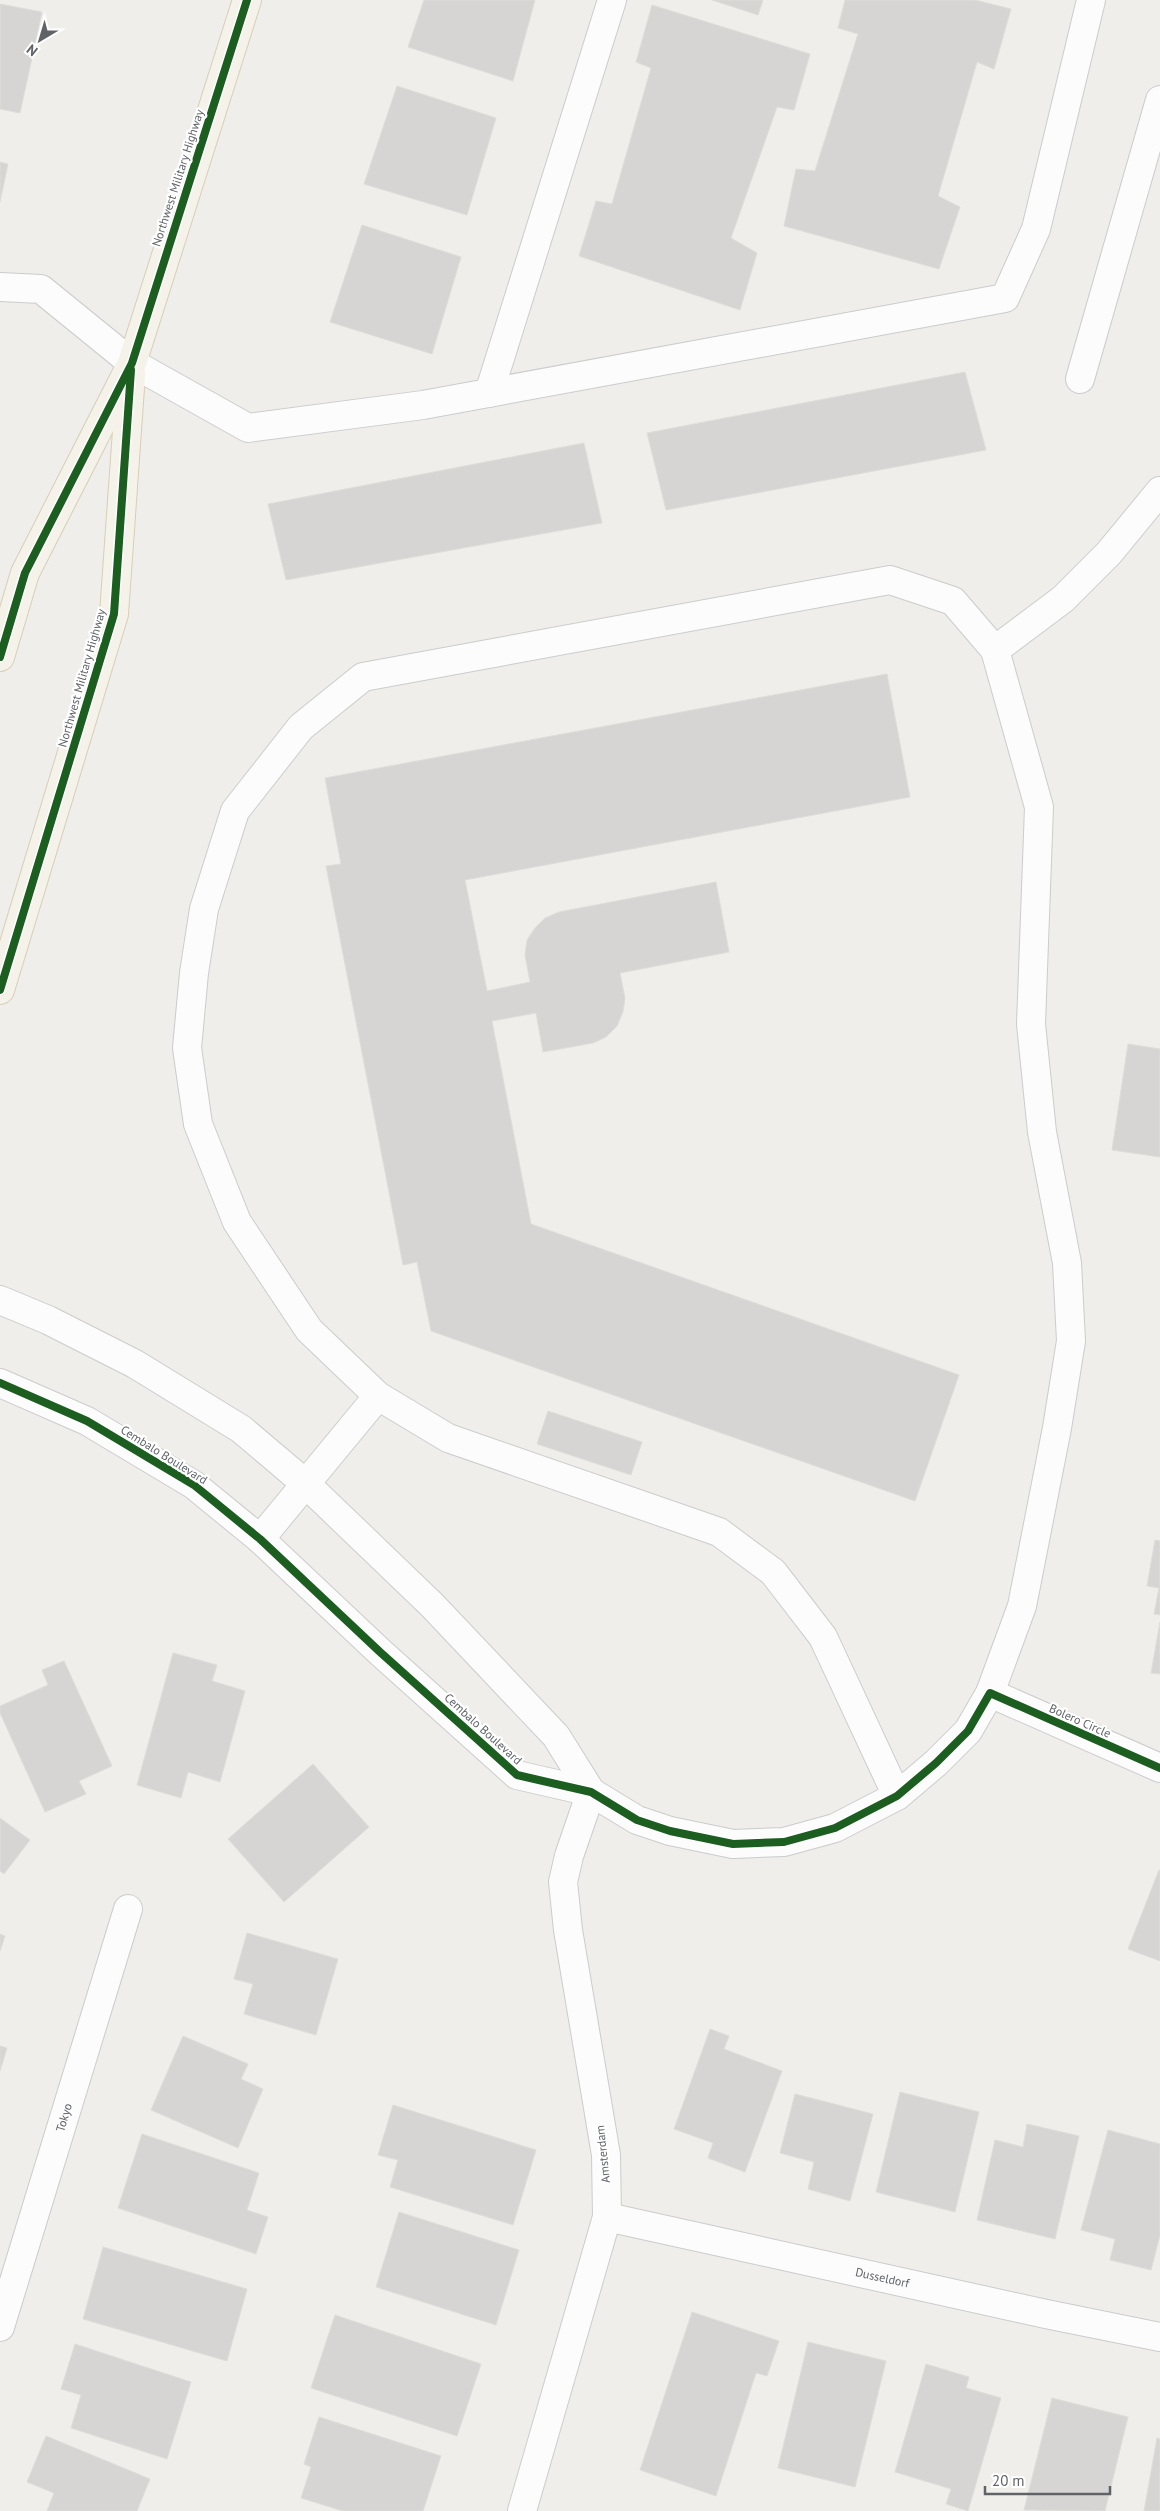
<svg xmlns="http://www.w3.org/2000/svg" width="1160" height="2511" font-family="'PT Sans',sans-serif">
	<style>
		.building { fill: #d6d5d3; stroke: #deddd9 }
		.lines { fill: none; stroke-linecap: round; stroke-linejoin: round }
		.minor-casing { stroke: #cbcccc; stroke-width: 30 }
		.major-casing { stroke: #d7ceb8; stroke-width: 30 }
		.minor { stroke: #fdfcfc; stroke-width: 28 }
		.major { stroke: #f4f2e9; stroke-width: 28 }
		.cycleway-casing { stroke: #fff; stroke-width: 11 }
		.cycleway { stroke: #1b5e20; stroke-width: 8 }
		.labels { text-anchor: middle; stroke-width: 4.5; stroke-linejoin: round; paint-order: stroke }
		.street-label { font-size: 12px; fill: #5f6368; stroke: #fff }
	</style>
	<rect width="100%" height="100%" fill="#efeeea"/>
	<g class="building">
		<polygon points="424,0 535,0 513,81 408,47"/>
		<polygon points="712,0 763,0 758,15"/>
		<polygon points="845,0 975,0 1011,9 994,69 977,62 938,196 960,207 939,269 784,226 796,169 815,171 858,34 838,28"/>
		<polygon points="0,4 42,12 20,113 0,109"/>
		<polygon points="652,5 810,54 794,110 777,107 731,238 757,253 740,310 579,256 596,201 612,204 651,68 636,62"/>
		<polygon points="397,86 496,118 467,215 364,184"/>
		<polygon points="0,162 8,164 0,202"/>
		<polygon points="362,225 461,257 432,354 330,322"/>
		<polygon points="965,372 986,450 666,510 647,433"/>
		<polygon points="584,443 602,523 286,580 268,504"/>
		<polygon points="887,674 910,797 465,880 487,991 530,982 525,955 527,940 535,928 545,918 559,912 716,882 729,952 620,973 625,998 623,1012 617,1026 606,1037 593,1043 543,1052 536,1013 492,1021 531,1224 959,1375 915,1501 431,1331 417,1262 403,1265 326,866 341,864 325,778"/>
		<polygon points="1128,1044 1160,1049 1160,1157 1112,1150"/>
		<polygon points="548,1411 642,1442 631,1475 537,1444"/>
		<polygon points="1155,1540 1160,1541 1160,1615 1154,1614 1159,1588 1147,1586"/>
		<polygon points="1160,1622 1160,1674 1151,1673"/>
		<polygon points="173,1653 217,1665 212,1681 245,1691 220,1782 188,1772 181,1798 137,1785"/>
		<polygon points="64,1661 112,1766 79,1781 86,1794 45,1812 0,1713 0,1706 48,1685 42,1670"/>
		<polygon points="313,1764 369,1827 284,1902 228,1839"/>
		<polygon points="0,1818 30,1840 4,1874 0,1871"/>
		<polygon points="1159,1870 1160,1870 1160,1961 1128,1949"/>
		<polygon points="247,1933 338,1959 316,2035 244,2014 253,1984 234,1979"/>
		<polygon points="0,1934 5,1936 0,1951"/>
		<polygon points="710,2029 729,2036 724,2049 782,2071 745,2172 708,2158 713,2143 674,2129"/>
		<polygon points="183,2036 248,2064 241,2079 263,2089 238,2148 151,2110"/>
		<polygon points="0,2046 7,2048 0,2071"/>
		<polygon points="900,2092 979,2112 955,2212 876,2192"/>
		<polygon points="795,2094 873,2114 850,2201 808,2189 814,2162 780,2153"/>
		<polygon points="393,2105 536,2150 513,2225 390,2187 398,2160 378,2155"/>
		<polygon points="1027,2124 1079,2136 1055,2239 977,2220 995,2140 1023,2147"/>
		<polygon points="1108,2130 1160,2144 1160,2235 1151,2270 1110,2260 1115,2239 1081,2230"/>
		<polygon points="142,2134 259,2173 247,2210 268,2217 256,2254 118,2208"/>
		<polygon points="399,2212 519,2250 496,2325 376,2287"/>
		<polygon points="103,2247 247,2289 227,2361 83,2319"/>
		<polygon points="692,2312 779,2341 767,2376 756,2373 716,2496 640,2470"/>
		<polygon points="335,2315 481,2364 457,2436 311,2388"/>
		<polygon points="808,2342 886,2361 855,2487 778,2468"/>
		<polygon points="75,2344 191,2382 167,2459 71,2428 81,2395 61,2389"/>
		<polygon points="926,2364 969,2377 966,2388 1001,2398 968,2511 946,2504 951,2489 895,2472"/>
		<polygon points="1052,2398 1128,2417 1105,2511 1024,2510"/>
		<polygon points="319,2417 441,2456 423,2511 343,2511 301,2498 311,2467 304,2464"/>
		<polygon points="46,2436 150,2479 137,2511 47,2511 54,2493 27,2482"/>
		<polygon points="1157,2438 1160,2439 1160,2511 1144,2511"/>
	</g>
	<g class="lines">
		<g class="minor-casing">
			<g id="minor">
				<polyline points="0,287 41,289 132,363 248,428 423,405 1005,298 1036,229 1091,0"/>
				<polyline points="1080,379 1160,100"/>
				<polyline points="489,393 612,0"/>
				<polyline points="995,650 1063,599 1109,553 1160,491"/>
				<polyline points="0,1300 48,1320 135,1364 241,1429 306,1484 432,1605 556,1736 591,1792"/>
				<polyline points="0,1383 87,1421 194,1485 260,1539 380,1652 517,1775 591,1792 637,1820 670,1831 733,1844 784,1842 835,1828 897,1796 936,1763 968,1731 990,1693 1022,1606 1057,1428 1071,1341 1067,1263 1042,1132 1031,1024 1039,807 995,650 953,601 890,580 363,677 301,727 235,811 204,909 194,973 187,1048 198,1124 237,1222 309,1330 378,1396 448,1438 719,1532 773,1572 823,1637 897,1796"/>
				<polyline points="260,1539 378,1396"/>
				<polyline points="990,1693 1160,1768"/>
				<path id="s1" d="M 607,2217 L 1046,2314 L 1160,2337"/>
				<path id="s2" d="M 0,2327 L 128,1909"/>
				<polyline points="522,2511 607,2217 606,2155 568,1930 563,1882 569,1856 591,1792"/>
			</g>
		</g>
		<g class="major-casing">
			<g id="major">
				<polyline points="0,657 25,573 132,363 247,0"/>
				<polyline points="0,990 114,614 131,374"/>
			</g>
		</g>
		<use href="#minor" class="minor"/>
		<use href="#major" class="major"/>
		<g class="cycleway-casing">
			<g id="cycleway">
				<polyline points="0,657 25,573 132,363 247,0"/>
				<polyline points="0,990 114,614 131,370"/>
				<polyline points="0,1383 87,1421 194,1485 260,1539 380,1652 517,1775 591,1792 637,1820 670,1831 733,1844 784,1842 835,1828 897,1796 936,1763 968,1731 990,1693 1160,1768"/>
			</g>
		</g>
		<use href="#cycleway" class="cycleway"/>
	</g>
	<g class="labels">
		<g class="street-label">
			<text transform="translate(178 178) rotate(-72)" y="4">Northwest Military Highway</text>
			<text transform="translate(82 678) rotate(-74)" y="4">Northwest Military Highway</text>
			<text transform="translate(164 1455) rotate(32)" y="4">Cembalo Boulevard</text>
			<text transform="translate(1080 1721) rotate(24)" y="4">Bolero Circle</text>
			<text transform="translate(483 1729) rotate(42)" y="4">Cembalo Boulevard</text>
			<text dy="4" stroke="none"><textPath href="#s2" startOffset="219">Tokyo</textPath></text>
			<text transform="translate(603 2154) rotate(-96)" y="4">Amsterdam</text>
			<text dy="4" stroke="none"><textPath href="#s1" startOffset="282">Dusseldorf</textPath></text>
		</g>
	</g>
	<g transform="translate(40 40) rotate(218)" stroke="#ffffff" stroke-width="4" paint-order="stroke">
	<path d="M0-4L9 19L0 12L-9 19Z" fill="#5f6368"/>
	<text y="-8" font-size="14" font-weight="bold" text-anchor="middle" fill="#5f6368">N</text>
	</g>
	<path d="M985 2486v8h125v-8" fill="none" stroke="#5f6368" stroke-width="2.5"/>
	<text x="992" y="2486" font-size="15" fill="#5f6368" stroke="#ffffff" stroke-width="4" paint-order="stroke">20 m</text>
</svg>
